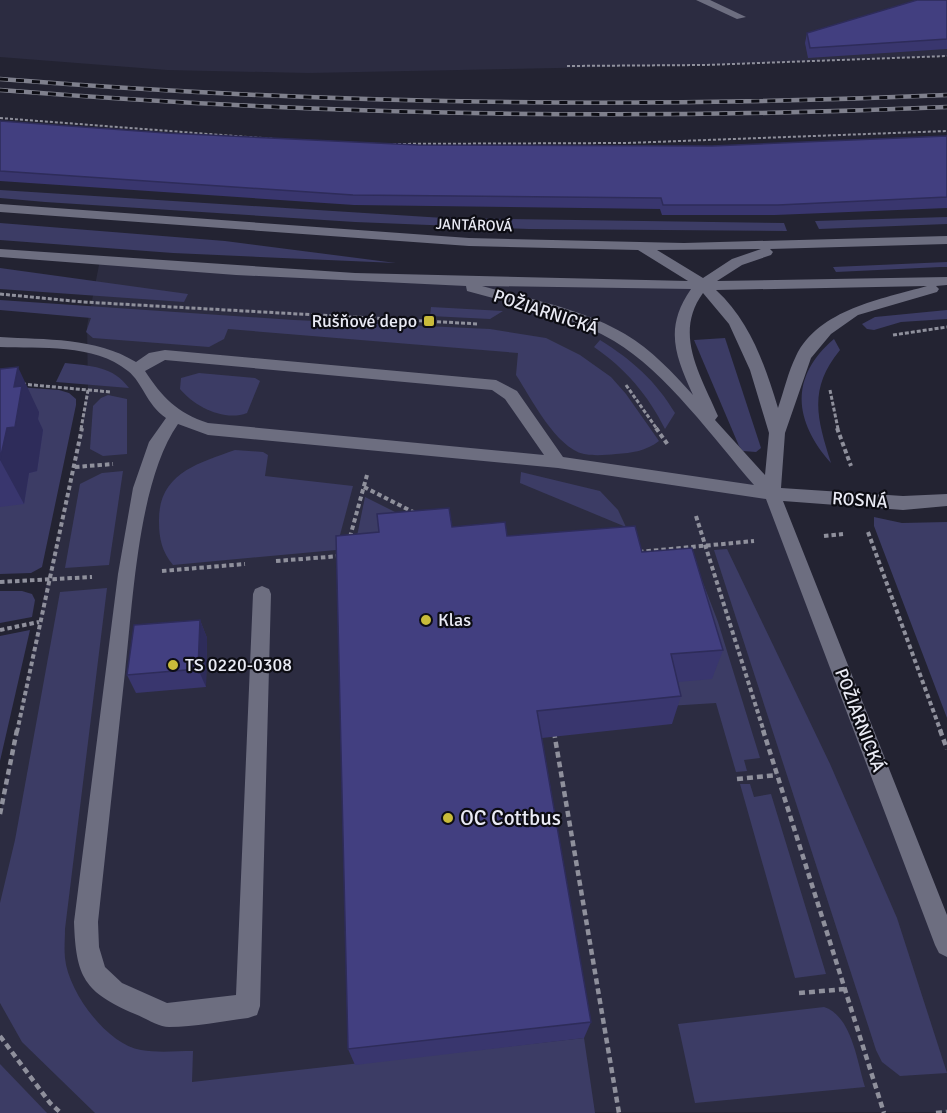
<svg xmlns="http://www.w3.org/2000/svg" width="947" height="1113" font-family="Signika,sans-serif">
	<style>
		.built { fill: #2c2c41 }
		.green { fill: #3c3c65 }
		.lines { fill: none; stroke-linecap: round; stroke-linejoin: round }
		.path-far3 { stroke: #8f909c; stroke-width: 2; stroke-dasharray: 3 2; stroke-linecap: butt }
		.path-far2 { stroke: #8f909c; stroke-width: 3; stroke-dasharray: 4 2; stroke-linecap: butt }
		.path-far1 { stroke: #8f909c; stroke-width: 4; stroke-dasharray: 4.5 3; stroke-linecap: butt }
		.path { stroke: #8f909c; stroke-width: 4.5; stroke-dasharray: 6 4; stroke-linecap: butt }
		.minor { fill: #6d6e80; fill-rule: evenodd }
		.rail-casing { stroke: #7f808d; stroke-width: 4.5 }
		.rail { stroke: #0d0d14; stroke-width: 3; stroke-dasharray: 8; stroke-linecap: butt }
		.wall { fill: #39366e }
		.shaded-wall { fill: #2e2c5a }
		.building { fill: #423f80; stroke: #2e2c5a; stroke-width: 1.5 }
		.poi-dot { fill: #c9bb3a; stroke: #0d0d14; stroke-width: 2 }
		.labels { text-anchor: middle; stroke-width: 4.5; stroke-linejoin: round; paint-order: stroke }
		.far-street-label { font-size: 15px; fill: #eaebf5; stroke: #0d0d14 }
		.street-label { font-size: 18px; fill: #eaebf5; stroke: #0d0d14 }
		.poi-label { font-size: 18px; fill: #eaebf5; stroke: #0d0d14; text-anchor: start }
		.near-poi-label { font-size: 21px; fill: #eaebf5; stroke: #0d0d14; text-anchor: start }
	</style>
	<rect width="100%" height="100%" fill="#232332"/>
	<g class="built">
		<polygon points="0,0 947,0 947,56 706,65 308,73 167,70 0,57"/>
		<polygon points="100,260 334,275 704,285 680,335 719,438 772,494 947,945 947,1112 0,1113 0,814 47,581 75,467 88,390 87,326"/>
	</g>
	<g class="green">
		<polygon points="0,190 444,218 784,223 787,231 529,229 355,222 45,202 0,198"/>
		<polygon points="947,217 947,224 819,229 815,221"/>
		<polygon points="0,223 225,241 396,263 173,253 0,240"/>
		<polygon points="947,262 947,267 941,267 836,272 833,267"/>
		<polygon points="0,268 188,294 184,302 0,289"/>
		<path d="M 0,300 L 294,320 L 490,329 L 546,338 L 580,355 L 611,377 L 626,394 L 659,441 C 646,451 632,453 616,454 C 606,455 594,456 584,454 C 556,448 531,398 516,375 L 518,353 L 228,329 L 224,339 L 209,347 L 93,338 L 86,332 L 91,318 L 0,310 Z"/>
		<polygon points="431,307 503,311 490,319 430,316"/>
		<polygon points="947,310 947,319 901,322 874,330 867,329 862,324 875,317"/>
		<polygon points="725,338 761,448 756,452 743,451 739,446 694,340"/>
		<path d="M 834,339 L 840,350 C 808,389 817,418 831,463 C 794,421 789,377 834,339 Z"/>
		<path d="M 600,340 C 632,360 656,381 675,413 L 665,429 C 648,395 626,369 594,347 Z"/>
		<path d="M 65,363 C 91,366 113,366 129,388 L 56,382 Z"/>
		<path d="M 199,373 L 255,378 L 260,381 L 247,413 C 224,422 194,406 180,389 L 181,378 Z"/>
		<polygon points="17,387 59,390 69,393 76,399 76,405 42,567 31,573 0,574 0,507 35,432 39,412 0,416 0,389"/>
		<polygon points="108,395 127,399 127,454 103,456 90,449 93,406 101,398"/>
		<path d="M 235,450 L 263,452 L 268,455 L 265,476 L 353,486 L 336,550 L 173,565 C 162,552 159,538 159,522 C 158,474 196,464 235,450 Z"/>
		<polygon points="123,471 109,565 65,568 80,484 102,473"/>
		<polygon points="521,472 600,491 618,510 626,527 520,483"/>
		<polygon points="365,497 437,533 356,541"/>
		<polygon points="874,517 902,523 947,522 947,718 874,526"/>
		<polygon points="727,549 830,764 897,918 947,1073 900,1076 882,1062 876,1050 714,550"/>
		<polygon points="700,575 718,622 760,758 744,760 747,771 736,772 716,703 668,706 662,683"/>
		<path d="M 107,588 L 65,929 C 65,939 64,948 65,958 C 68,991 106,1044 141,1050 C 158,1053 176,1051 193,1051 L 192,1082 L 584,1038 L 595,1113 L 95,1113 L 22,1042 L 0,1003 L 0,903 L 15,840 L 60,592 Z"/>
		<polygon points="0,591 22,591 32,594 35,600 32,617 0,623"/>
		<polygon points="30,630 0,761 0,636"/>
		<polygon points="740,784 750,784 754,797 771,794 826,974 795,978"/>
		<path d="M 824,1007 C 852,1016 857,1062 865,1087 L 695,1103 L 678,1024 Z"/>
		<polygon points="0,1064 47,1113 0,1113"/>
	</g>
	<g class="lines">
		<g class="path-far3">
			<polyline points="567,66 706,65 947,56"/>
			<polyline points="0,118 274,139"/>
			<polyline points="378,144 627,143 947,131"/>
		</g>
		<g class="path-far2">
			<polyline points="0,294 83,302 479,324"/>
			<polyline points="893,335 947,327"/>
			<polyline points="22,384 88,390 81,429"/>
			<polyline points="626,385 657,429"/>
			<polyline points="88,390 111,392"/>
			<polyline points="830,390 838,429"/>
		</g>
		<g class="path-far1">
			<polyline points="656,428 668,445"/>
			<polyline points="837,428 851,466"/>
			<polyline points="75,467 113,464"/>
			<polyline points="364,487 415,513"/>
			<polyline points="696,516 764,732"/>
			<polyline points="868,532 941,732"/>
			<polyline points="824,536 843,534"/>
			<polyline points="350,537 367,475"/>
			<polyline points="639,552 754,541"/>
			<polyline points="276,561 340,556"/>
			<polyline points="162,571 245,564"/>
			<polyline points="0,582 92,577"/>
			<polyline points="0,630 39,622"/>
			<polyline points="17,732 82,428"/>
		</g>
		<g class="path">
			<polyline points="763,730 884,1113"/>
			<polyline points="940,730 947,749"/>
			<polyline points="554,732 619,1113"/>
			<polyline points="737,779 777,775"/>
			<polyline points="0,814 17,730"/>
			<polyline points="799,993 846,989"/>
			<polyline points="0,1036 50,1103 61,1113"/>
			<polyline points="936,1113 947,1112"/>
		</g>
		<g class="minor">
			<polygon points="696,0 710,0 746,17 737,19"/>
			<path d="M 0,204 L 469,238 L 684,243 L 947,236 L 947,244 L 770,249 L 773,252 L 771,255 L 742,265 L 717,281 L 947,277 L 947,285 L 936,286 L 939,289 L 937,292 L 858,315 L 831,334 L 811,358 L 785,433 L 781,488 L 903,496 L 947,494 L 947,506 L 903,510 L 783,501 L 947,915 L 947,957 L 939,953 L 935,945 L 766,499 L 558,468 L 208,435 L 178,424 C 138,481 133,602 125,672 C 116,755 107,839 98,922 L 99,947 L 105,967 L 122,983 L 167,1003 L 236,995 L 253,594 L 255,589 L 262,586 L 269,589 L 271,594 L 260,1006 L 257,1015 L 248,1018 C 222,1021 195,1027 169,1027 C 159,1027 145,1018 135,1014 C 84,992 76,977 74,922 L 118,574 L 133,488 L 149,442 L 166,418 C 146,404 143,383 128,371 C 94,343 40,349 0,347 L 0,337 C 46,340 95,337 136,362 L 149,353 L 165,350 L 496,380 L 517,391 L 563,457 L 754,485 C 714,439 666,372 614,341 C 570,315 516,305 467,291 L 466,286 L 236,275 L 0,257 L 0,249 L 355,273 L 688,281 L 638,250 L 469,246 L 0,212 ZM 761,249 L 732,259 L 703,278 L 657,250 ZM 482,286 L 691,289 C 664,328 675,355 693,395 C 672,372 652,350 625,334 C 582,309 529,299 482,286 ZM 927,286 C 882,299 819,309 796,356 C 788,372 784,391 778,408 C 765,365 750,321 716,290 ZM 703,293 L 729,324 L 750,370 L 769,433 L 765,475 L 715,420 L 718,416 C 701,376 673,334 703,293 ZM 165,360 L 492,390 L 505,399 L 544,455 L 208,423 C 177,413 162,397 145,371 Z"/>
		</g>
		<g class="rail-casing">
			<g id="rail">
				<path d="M 0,79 C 316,104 630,109 947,95"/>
				<path d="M 0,90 C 316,115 630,121 947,107"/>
			</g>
		</g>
		<use href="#rail" class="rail"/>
	</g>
	<g class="wall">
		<polygon points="947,0 947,49 808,58 805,43 807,33"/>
		<polygon points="0,121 166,133 418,145 712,146 947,136 947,208 775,215 662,215 660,209 354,205 0,181"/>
		<polygon points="0,369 39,412 38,419 43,430 37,471 29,473 24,504 0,507"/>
		<polygon points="452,527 507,536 642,552 723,650 712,679 678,682 681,696 672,724 542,738 591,1022 584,1038 355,1065 348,1049"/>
		<polygon points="200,620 207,638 206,687 136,693 127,675"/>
	</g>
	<g class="shaded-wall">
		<polygon points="18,367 39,412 38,419 43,430 37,471 29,473 24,504 0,460"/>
		<polygon points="200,620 207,638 206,687 198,669"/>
	</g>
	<g class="building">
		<polygon points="917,0 947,0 947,39 810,48 807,33"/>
		<polygon points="0,121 166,133 418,145 712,146 947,136 947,197 778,205 663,205 661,198 353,195 0,171"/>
		<polygon points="18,367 14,387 22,386 15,427 7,428 0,460 0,369"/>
		<polygon points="449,508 452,527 505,522 507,536 635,526 642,552 692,548 723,650 671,654 681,696 537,711 591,1022 348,1049 336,536 379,532 377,514"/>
		<polygon points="200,620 198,669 127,675 134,625"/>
	</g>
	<g class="poi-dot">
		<rect x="423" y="315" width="12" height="12" rx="3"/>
		<circle cx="426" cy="620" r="6"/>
		<circle cx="173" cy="665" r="6"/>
		<circle cx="448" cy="818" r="6"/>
	</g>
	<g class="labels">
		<g class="far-street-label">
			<text transform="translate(474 225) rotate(2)" y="5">JANTÁROVÁ</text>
		</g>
		<g class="street-label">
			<text transform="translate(546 312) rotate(18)" y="6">POŽIARNICKÁ</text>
			<text transform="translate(860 500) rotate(4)" y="6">ROSNÁ</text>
			<text transform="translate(860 720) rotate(69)" y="6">POŽIARNICKÁ</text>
		</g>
		<g class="poi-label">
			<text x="417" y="327" text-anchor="end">Rušňové depo</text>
			<text x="438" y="626">Klas</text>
			<text x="185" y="671">TS 0220-0308</text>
		</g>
		<g class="near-poi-label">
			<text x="460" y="825">OC Cottbus</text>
		</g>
	</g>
</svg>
